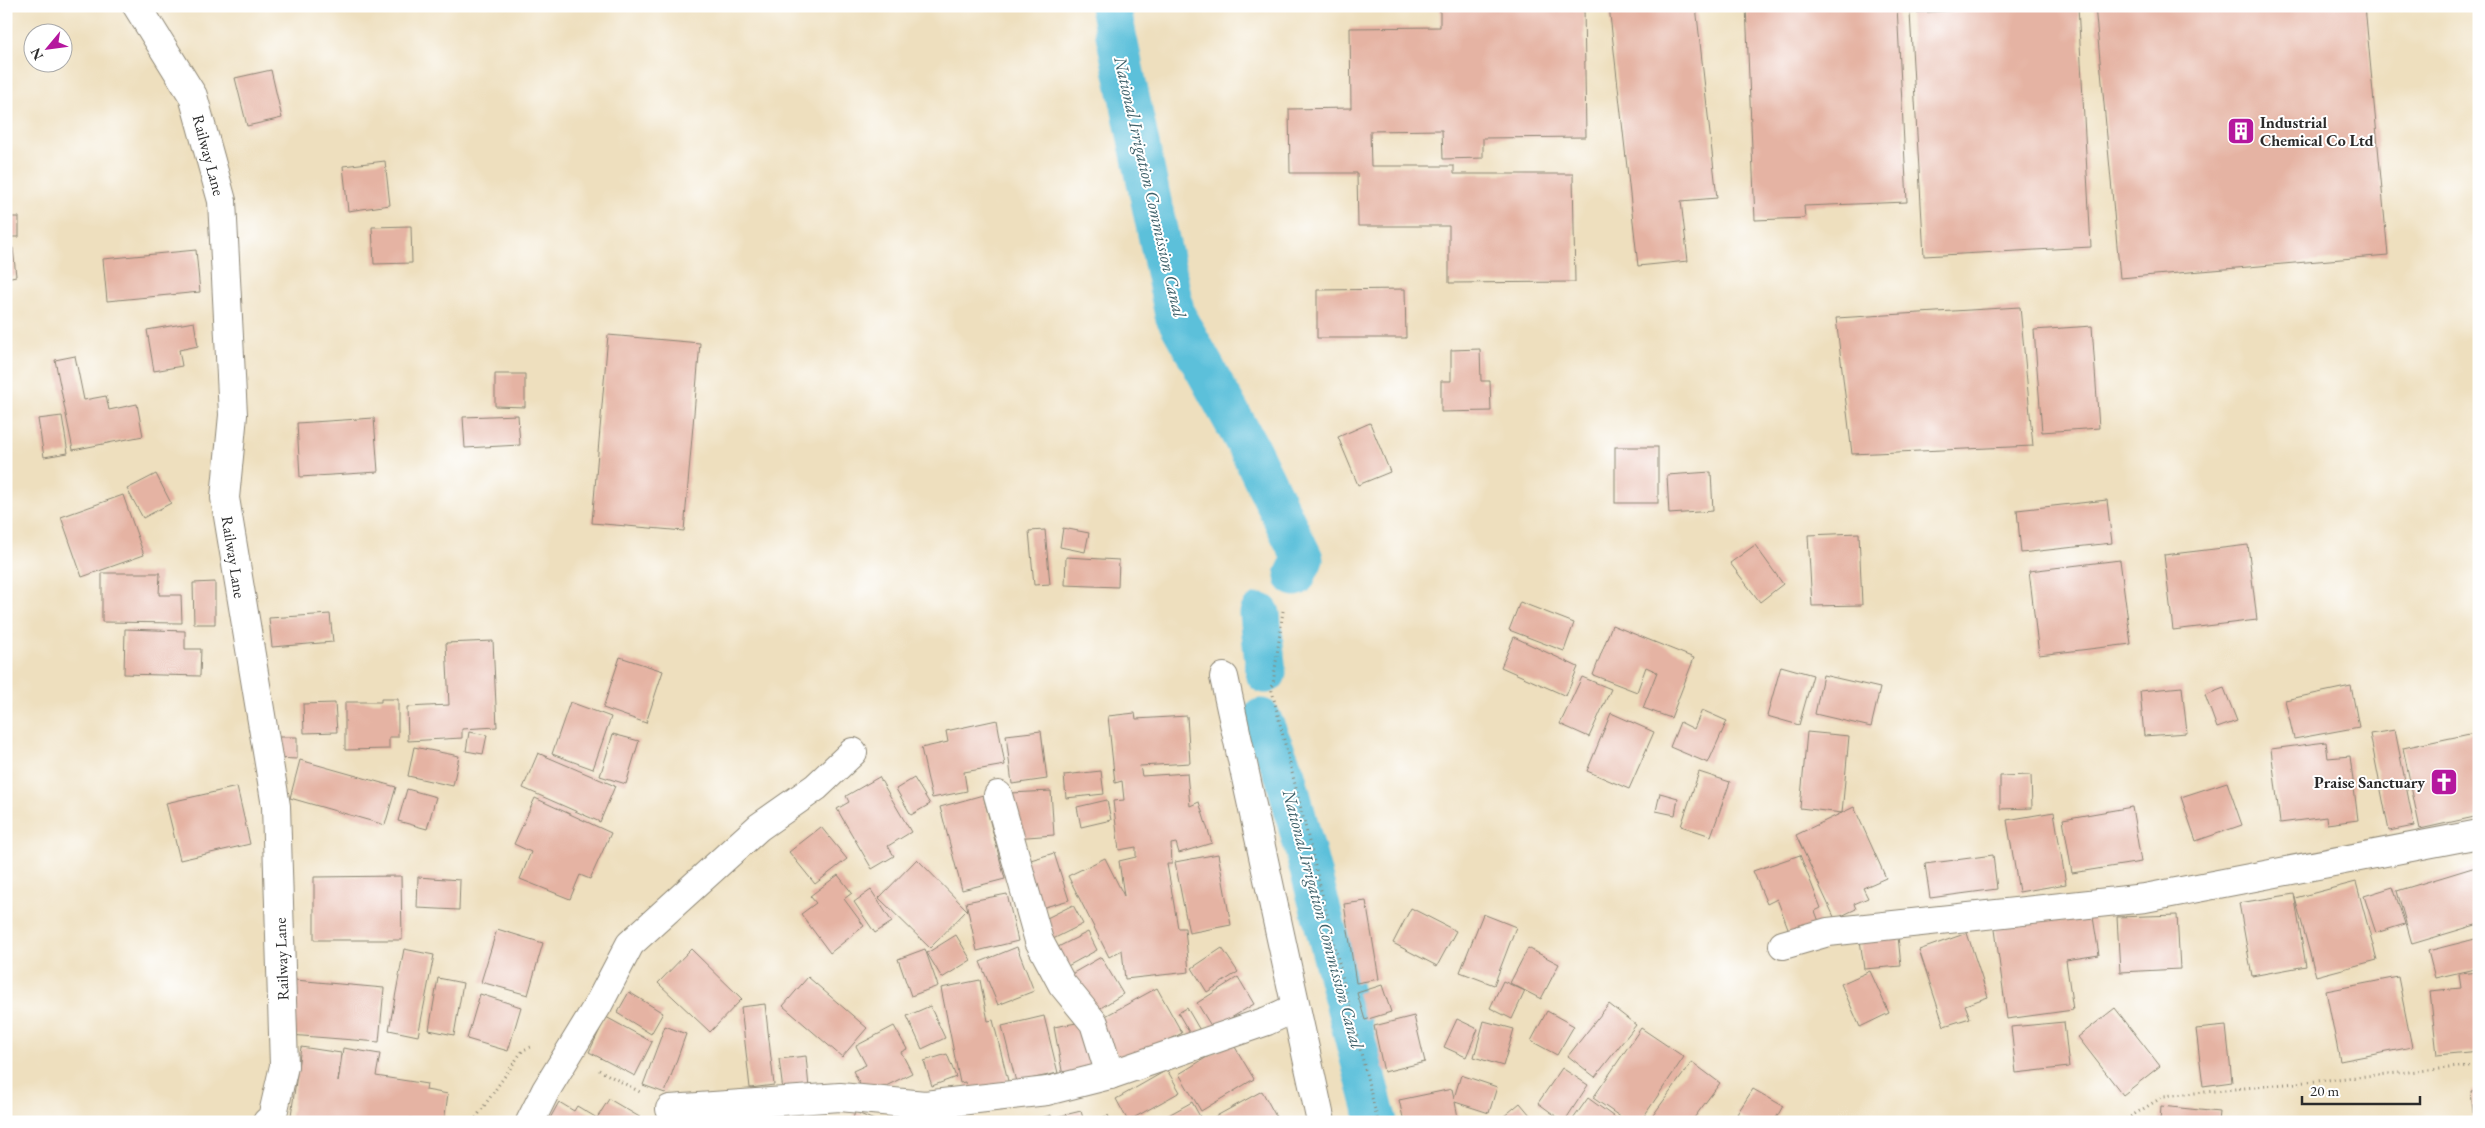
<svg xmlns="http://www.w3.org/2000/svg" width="2485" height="1128" font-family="'EB Garamond',serif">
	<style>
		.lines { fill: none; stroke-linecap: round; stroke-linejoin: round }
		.canal { stroke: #5cc0da; stroke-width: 41 }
		.building { fill: #e5b3a3 }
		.minor-casing { stroke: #8c8574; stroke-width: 30 }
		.path { stroke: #8c8574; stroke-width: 3; stroke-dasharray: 1 4; stroke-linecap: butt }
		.minor { stroke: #fff; stroke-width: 28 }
		.labels { text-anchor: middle; stroke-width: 4; stroke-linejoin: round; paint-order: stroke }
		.poi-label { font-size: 16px; font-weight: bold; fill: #2b2b2b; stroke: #fff; text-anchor: start }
		.street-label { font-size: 16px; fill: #2b2b2b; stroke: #fff }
		.water-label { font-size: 18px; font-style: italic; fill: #3c5f68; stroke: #fff }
	</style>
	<rect width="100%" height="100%" fill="#fff"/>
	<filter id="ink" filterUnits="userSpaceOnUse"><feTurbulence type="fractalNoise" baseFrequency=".02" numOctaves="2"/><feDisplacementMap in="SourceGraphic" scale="10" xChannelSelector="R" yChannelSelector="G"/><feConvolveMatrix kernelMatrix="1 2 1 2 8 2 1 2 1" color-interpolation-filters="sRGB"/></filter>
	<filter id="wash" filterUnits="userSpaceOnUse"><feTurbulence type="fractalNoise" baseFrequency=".0096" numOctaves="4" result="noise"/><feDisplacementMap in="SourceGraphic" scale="20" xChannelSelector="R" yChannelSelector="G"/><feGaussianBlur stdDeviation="1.12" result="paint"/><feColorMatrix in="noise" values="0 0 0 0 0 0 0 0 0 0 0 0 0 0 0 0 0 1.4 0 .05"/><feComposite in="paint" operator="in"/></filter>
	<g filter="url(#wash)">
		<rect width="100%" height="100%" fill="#eedfbe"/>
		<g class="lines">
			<g class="canal">
				<polyline points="1110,6 1175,315 1250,450 1303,559 1295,576"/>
				<polyline points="1260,614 1266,673"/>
				<polyline points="1261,719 1285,775 1377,1122"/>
			</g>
		</g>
		<g id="blocks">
			<g class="building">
				<polygon points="1440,6 1584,6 1586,137 1483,138 1483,158 1443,159 1442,130 1370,131 1371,166 1454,166 1454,174 1573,174 1575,282 1449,283 1449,226 1358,226 1357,173 1290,173 1289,109 1351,108 1350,28 1440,27"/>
				<polygon points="1609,6 1696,6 1717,198 1681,201 1688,261 1638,266"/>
				<polygon points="1746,6 1897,6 1907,202 1804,206 1805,218 1755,220"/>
				<polygon points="2033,6 2078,6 2091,247 1924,256 1910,13"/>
				<polygon points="2095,6 2365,6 2388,255 2120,278"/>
				<polygon points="271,70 282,118 247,126 235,78"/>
				<polygon points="385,161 390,205 348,211 343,166"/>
				<polygon points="6,187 9,187 9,217 19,217 19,237 6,237"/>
				<polygon points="411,226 412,263 374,264 372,227"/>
				<polygon points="6,248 13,248 16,276 6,278"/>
				<polygon points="196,250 200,292 107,301 103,259"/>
				<polygon points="1405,289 1406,338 1317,338 1317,290"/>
				<polygon points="2020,307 2033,446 1852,454 1836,318"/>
				<polygon points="194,322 198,346 179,350 182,366 154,371 147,330"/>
				<polygon points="2092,326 2099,428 2042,432 2034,330"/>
				<polygon points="608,335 700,343 684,531 592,523"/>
				<polygon points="1480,349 1481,381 1490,381 1491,411 1441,412 1441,381 1451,381 1451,350"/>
				<polygon points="75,356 84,400 106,396 109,410 137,404 143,436 73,450 55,360"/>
				<polygon points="495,374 525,374 525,407 495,406"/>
				<polygon points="518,415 520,445 465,448 463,417"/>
				<polygon points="62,416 68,453 44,457 38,419"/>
				<polygon points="374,418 378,472 300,477 297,423"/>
				<polygon points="1370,423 1390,472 1358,485 1338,437"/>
				<rect x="1615" y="447" width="43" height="56"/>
				<polygon points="1711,472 1713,511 1669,514 1667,475"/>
				<polygon points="156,474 171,503 143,518 127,489"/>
				<polygon points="123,495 144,555 82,577 61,517"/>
				<polygon points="2107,500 2112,543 2021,553 2017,510"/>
				<polygon points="1063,528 1089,533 1085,552 1060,547"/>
				<polygon points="1045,530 1050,584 1034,585 1029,531"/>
				<polygon points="1859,533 1862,605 1812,606 1808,535"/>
				<polygon points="1755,545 1783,584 1760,602 1730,563"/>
				<polygon points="2248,545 2257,620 2173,630 2164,555"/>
				<polygon points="1066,557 1119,560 1118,587 1065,585"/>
				<polygon points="2120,560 2131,644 2039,655 2029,571"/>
				<polygon points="102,573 160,573 159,595 181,595 182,623 102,622"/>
				<polygon points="215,582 215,624 194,624 193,583"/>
				<polygon points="1520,602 1574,623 1564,651 1509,630"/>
				<polygon points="330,614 333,642 272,647 269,618"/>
				<polygon points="1612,625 1694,658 1671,718 1643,708 1657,672 1646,667 1637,692 1593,675"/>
				<polygon points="125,629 185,631 185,649 201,649 200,676 124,674"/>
				<polygon points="1514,637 1578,667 1566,696 1501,667"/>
				<polygon points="493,641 497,727 462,729 462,738 408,741 407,707 449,705 446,643"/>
				<polygon points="620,657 663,671 646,723 603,708"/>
				<polygon points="1781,666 1813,675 1799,725 1767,716"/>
				<polygon points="1823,675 1880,688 1871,727 1815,714"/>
				<polygon points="1582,677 1611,689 1589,737 1560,724"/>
				<polygon points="2351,686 2359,727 2294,739 2285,700"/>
				<polygon points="2182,687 2187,733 2144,736 2140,691"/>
				<polygon points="2224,688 2237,721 2217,728 2205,695"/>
				<polygon points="381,699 398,699 398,737 389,737 389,749 345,750 345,702 381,702"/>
				<polygon points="570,702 611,717 593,769 552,754"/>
				<polygon points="335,703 337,732 304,733 303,704"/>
				<polygon points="1702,710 1727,721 1708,763 1670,747 1680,722 1694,729"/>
				<polygon points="1135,713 1136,719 1187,716 1190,763 1140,766 1142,776 1187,773 1190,806 1199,802 1212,843 1179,853 1176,843 1171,844 1172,864 1167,864 1178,928 1185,928 1189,972 1125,979 1122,950 1109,957 1068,876 1105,858 1124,896 1119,861 1136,857 1136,847 1119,850 1113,801 1124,800 1122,781 1115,783 1108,716"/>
				<polygon points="1611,713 1654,732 1629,789 1587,771"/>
				<polygon points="997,720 1005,765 964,772 967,791 932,798 921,748 948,742 946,731"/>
				<polygon points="2395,730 2414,826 2389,831 2370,734"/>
				<polygon points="1041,731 1047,779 1012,784 1006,735"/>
				<polygon points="469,732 487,735 483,754 466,751"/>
				<polygon points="1807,732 1849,736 1842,813 1800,808"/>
				<polygon points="2479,732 2479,816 2420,829 2403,748"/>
				<polygon points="613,734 639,741 626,784 600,776"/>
				<polygon points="276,737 297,737 297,759 275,758"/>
				<polygon points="2326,742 2328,758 2350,756 2358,820 2327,824 2326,817 2280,823 2271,749"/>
				<polygon points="414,747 459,756 453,786 408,776"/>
				<polygon points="538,753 615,786 600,822 523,788"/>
				<polygon points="300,760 396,787 385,825 290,798"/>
				<polygon points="1101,771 1104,794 1066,798 1064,775"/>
				<polygon points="1699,772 1730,782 1711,836 1681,826"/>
				<polygon points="2031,775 2032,808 2000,809 2000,776"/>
				<polygon points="879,777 911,832 888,846 894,856 872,869 837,809 849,802 846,796"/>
				<polygon points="914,778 930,804 911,815 896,789"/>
				<polygon points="2227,782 2242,825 2196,841 2181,797"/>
				<polygon points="237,787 250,844 180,860 166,803"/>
				<polygon points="407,789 436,797 427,829 398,821"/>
				<polygon points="1051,791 1054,835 1014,838 1010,793"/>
				<polygon points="1660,793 1678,798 1675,815 1656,811"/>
				<polygon points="983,795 1005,879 962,890 940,807"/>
				<polygon points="535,798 611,833 590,879 580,875 570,899 520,879 531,852 514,844"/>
				<polygon points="1107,800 1111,820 1081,827 1077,807"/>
				<polygon points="1854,807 1886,878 1863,888 1868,898 1854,904 1856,909 1835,919 1796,835"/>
				<polygon points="2132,807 2141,862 2072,873 2063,819"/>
				<polygon points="2054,812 2066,884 2019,892 2007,820"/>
				<polygon points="821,827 847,859 815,884 789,852"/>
				<polygon points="1054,853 1069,900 1038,909 1024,862"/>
				<polygon points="1218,854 1231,925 1189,933 1175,862"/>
				<polygon points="1800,855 1821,908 1815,911 1820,924 1791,936 1777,899 1767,904 1753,871"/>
				<polygon points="1993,855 1997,889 1930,898 1925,864"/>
				<polygon points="917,859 967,910 930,948 879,898"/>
				<polygon points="2479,866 2479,924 2412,944 2397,891"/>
				<polygon points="838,875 852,893 844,899 864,926 830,953 801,914 816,903 810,896"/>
				<polygon points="401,876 402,940 314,940 314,877"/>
				<polygon points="418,877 460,880 459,910 417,908"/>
				<polygon points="2356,882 2377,960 2316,976 2295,898"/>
				<polygon points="2393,887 2405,924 2376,933 2364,896"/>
				<polygon points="871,890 892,922 875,933 854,902"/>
				<polygon points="1007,894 1018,941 977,951 966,902"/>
				<polygon points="2294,894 2306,966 2252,976 2239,903"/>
				<polygon points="1366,901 1379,979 1356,983 1344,904"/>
				<polygon points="1073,905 1083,924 1053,939 1043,920"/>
				<polygon points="1411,908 1456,931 1437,966 1393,943"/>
				<polygon points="2059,913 2060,921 2093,917 2099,955 2066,960 2073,1010 2007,1019 1994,922"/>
				<polygon points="1483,914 1516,927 1494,985 1460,972"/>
				<polygon points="2177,915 2180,969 2120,972 2117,917"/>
				<polygon points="497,929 543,943 528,995 481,982"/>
				<polygon points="1088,932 1097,950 1064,968 1054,949"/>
				<polygon points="1967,933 1988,997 1965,1005 1970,1018 1944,1026 1919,950"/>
				<polygon points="956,935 971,960 942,978 927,953"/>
				<polygon points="1898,936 1901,966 1864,969 1860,940"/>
				<polygon points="2479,938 2479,968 2435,978 2428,951"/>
				<polygon points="1017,947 1034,991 998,1005 980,962"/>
				<polygon points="1222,948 1238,972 1207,992 1192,968"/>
				<polygon points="1528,948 1559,964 1541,999 1510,983"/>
				<polygon points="404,949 434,955 418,1036 389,1030"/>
				<polygon points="691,949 742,999 710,1032 658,983"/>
				<polygon points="925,949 938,986 911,996 898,959"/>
				<polygon points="1101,957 1123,994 1091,1014 1068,976"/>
				<polygon points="1870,971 1889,1013 1860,1027 1841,984"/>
				<polygon points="2479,972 2479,1051 2437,1055 2430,991 2461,988 2459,974"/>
				<polygon points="808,977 867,1028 842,1057 783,1006"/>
				<polygon points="1238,977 1254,1004 1213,1029 1197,1003"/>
				<polygon points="2398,977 2412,1047 2340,1061 2326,991"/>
				<polygon points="438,978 463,983 454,1035 429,1030"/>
				<polygon points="295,980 384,988 379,1042 290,1035"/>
				<polygon points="980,980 988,1021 993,1020 1010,1089 968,1097 965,1082 960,1083 941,988"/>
				<polygon points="1503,981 1525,991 1512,1019 1490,1008"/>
				<polygon points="1382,985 1391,1012 1365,1020 1357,993"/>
				<polygon points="1157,988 1182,1033 1123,1065 1098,1020"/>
				<polygon points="629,992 663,1013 651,1034 617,1013"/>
				<polygon points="480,994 521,1007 508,1051 467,1039"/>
				<polygon points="765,1004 774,1085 750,1088 741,1007"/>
				<polygon points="1609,1004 1636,1025 1595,1077 1568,1056"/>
				<polygon points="930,1006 945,1038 922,1049 907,1016"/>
				<polygon points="1187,1008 1201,1032 1192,1037 1178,1013"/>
				<polygon points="2115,1008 2160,1066 2123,1095 2078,1037"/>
				<polygon points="1547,1011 1574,1026 1557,1055 1531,1041"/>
				<polygon points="1044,1016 1058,1073 1016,1082 1002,1026"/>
				<polygon points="1414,1016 1425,1062 1384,1072 1374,1026"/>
				<polygon points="606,1017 652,1042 635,1076 589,1052"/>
				<polygon points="1457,1019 1478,1029 1466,1057 1444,1047"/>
				<polygon points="1088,1021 1097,1070 1063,1076 1054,1027"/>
				<polygon points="1484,1021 1514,1029 1503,1066 1474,1057"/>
				<polygon points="2064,1022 2069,1067 2016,1073 2011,1027"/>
				<polygon points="665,1026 686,1034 665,1093 643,1085"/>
				<polygon points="894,1026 907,1049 901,1052 912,1073 866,1096 853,1071 866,1065 856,1046"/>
				<polygon points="2226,1026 2232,1082 2203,1086 2196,1029"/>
				<polygon points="1641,1028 1684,1057 1640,1122 1628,1122 1593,1098"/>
				<polygon points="1232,1042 1254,1079 1201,1111 1179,1074"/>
				<polygon points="301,1047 341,1053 338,1082 343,1048 380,1054 376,1076 427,1084 426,1090 448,1094 444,1122 414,1122 415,1119 410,1118 409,1122 290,1122"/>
				<polygon points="947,1054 956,1077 932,1086 924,1061"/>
				<polygon points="806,1056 809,1088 783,1091 779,1059"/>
				<polygon points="1692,1062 1720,1083 1691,1122 1648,1122"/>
				<polygon points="1562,1068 1588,1085 1564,1122 1538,1103"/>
				<polygon points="1167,1070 1180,1092 1128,1121 1116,1099"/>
				<polygon points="1461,1075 1497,1087 1489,1113 1455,1102 1459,1122 1404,1122 1399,1100 1452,1089 1454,1098"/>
				<polygon points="1753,1089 1783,1106 1774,1122 1751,1122 1737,1114"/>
				<polygon points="2479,1090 2479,1122 2474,1122 2471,1091"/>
				<polygon points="1262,1091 1279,1122 1213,1122 1211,1119"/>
				<polygon points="1588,1098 1621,1122 1571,1122"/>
				<polygon points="609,1099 648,1122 548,1122 559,1102 574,1111 577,1106 597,1118"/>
				<polygon points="1192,1102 1203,1122 1156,1122"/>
				<polygon points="1520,1103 1536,1122 1497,1122"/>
				<polygon points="2161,1106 2219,1112 2218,1122 2160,1122"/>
				<polygon points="755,1109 789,1122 751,1122"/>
				<polygon points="704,1110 740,1121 740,1122 701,1122"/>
				<polygon points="1081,1111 1084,1122 1057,1122 1056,1117"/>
				<polygon points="855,1112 879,1122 852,1122"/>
				<polygon points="1051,1115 1052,1122 1031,1122 1030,1121"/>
				<polygon points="1108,1115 1111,1122 1093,1122"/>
			</g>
		</g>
	</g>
	<g filter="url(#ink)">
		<use href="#blocks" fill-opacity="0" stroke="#8c8574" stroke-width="1"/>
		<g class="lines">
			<g class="minor-casing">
				<g id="minor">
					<polyline points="137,6 193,96 222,201 233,415 225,498 276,806 284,1066 272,1118 267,1122"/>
					<polyline points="1224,677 1321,1122"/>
					<polyline points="998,795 1039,941 1062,984 1094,1023 1110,1075"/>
					<polyline points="1783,945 1828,932 2145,898 2479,834"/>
					<polyline points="670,1109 840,1097 925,1105 1047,1091 1110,1075 1267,1021 1295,1008"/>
					<polyline points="530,1122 546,1090 598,1005 630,944 759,827 816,787 853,752"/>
				</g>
			</g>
			<g class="path">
				<polyline points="1283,611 1272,691 1378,1122"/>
				<polyline points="599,1070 640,1092"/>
				<polyline points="473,1122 518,1057 523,1050 531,1047"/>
				<polyline points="2122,1122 2164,1096 2479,1065"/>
			</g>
			<use href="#minor" class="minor"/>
		</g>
	</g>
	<defs>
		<g id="building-square" transform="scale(1.4375)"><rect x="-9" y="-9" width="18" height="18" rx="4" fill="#b5179e" stroke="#fff"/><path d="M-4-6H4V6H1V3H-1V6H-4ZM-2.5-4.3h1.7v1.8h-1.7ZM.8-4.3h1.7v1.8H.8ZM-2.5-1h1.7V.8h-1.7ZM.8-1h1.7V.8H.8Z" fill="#fff"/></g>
		<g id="church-square" transform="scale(1.4375)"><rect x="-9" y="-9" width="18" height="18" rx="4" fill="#b5179e" stroke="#fff"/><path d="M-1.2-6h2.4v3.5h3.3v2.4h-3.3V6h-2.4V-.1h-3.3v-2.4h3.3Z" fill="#fff"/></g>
	</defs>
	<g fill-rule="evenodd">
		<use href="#building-square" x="2241" y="131"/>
		<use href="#church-square" x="2444" y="782"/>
	</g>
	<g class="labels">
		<g class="poi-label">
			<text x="2260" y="128">Industrial<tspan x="2260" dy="18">Chemical Co Ltd</tspan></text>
			<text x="2425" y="788" text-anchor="end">Praise Sanctuary</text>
		</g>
		<g class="street-label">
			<text transform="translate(209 155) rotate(75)" y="6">Railway Lane</text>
			<text transform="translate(234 557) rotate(81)" y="6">Railway Lane</text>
			<text transform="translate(281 959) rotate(-92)" y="6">Railway Lane</text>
		</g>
		<g class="water-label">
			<text transform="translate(1150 187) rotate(77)" y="6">National Irrigation Commission Canal</text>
			<text transform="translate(1323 919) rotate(75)" y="6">National Irrigation Commission Canal</text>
		</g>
	</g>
	<rect width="2485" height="1128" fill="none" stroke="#fff" stroke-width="25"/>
	<g transform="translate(48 48) rotate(241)"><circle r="24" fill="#ffffff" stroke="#aaaaaa"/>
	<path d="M0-4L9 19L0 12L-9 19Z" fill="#b5179e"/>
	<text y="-8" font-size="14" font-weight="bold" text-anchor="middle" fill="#2b2b2b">N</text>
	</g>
	<path d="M2302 1096v8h118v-8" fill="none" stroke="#2b2b2b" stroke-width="2.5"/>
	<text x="2310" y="1096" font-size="15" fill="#2b2b2b" stroke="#ffffff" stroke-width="4" paint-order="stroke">20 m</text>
</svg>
